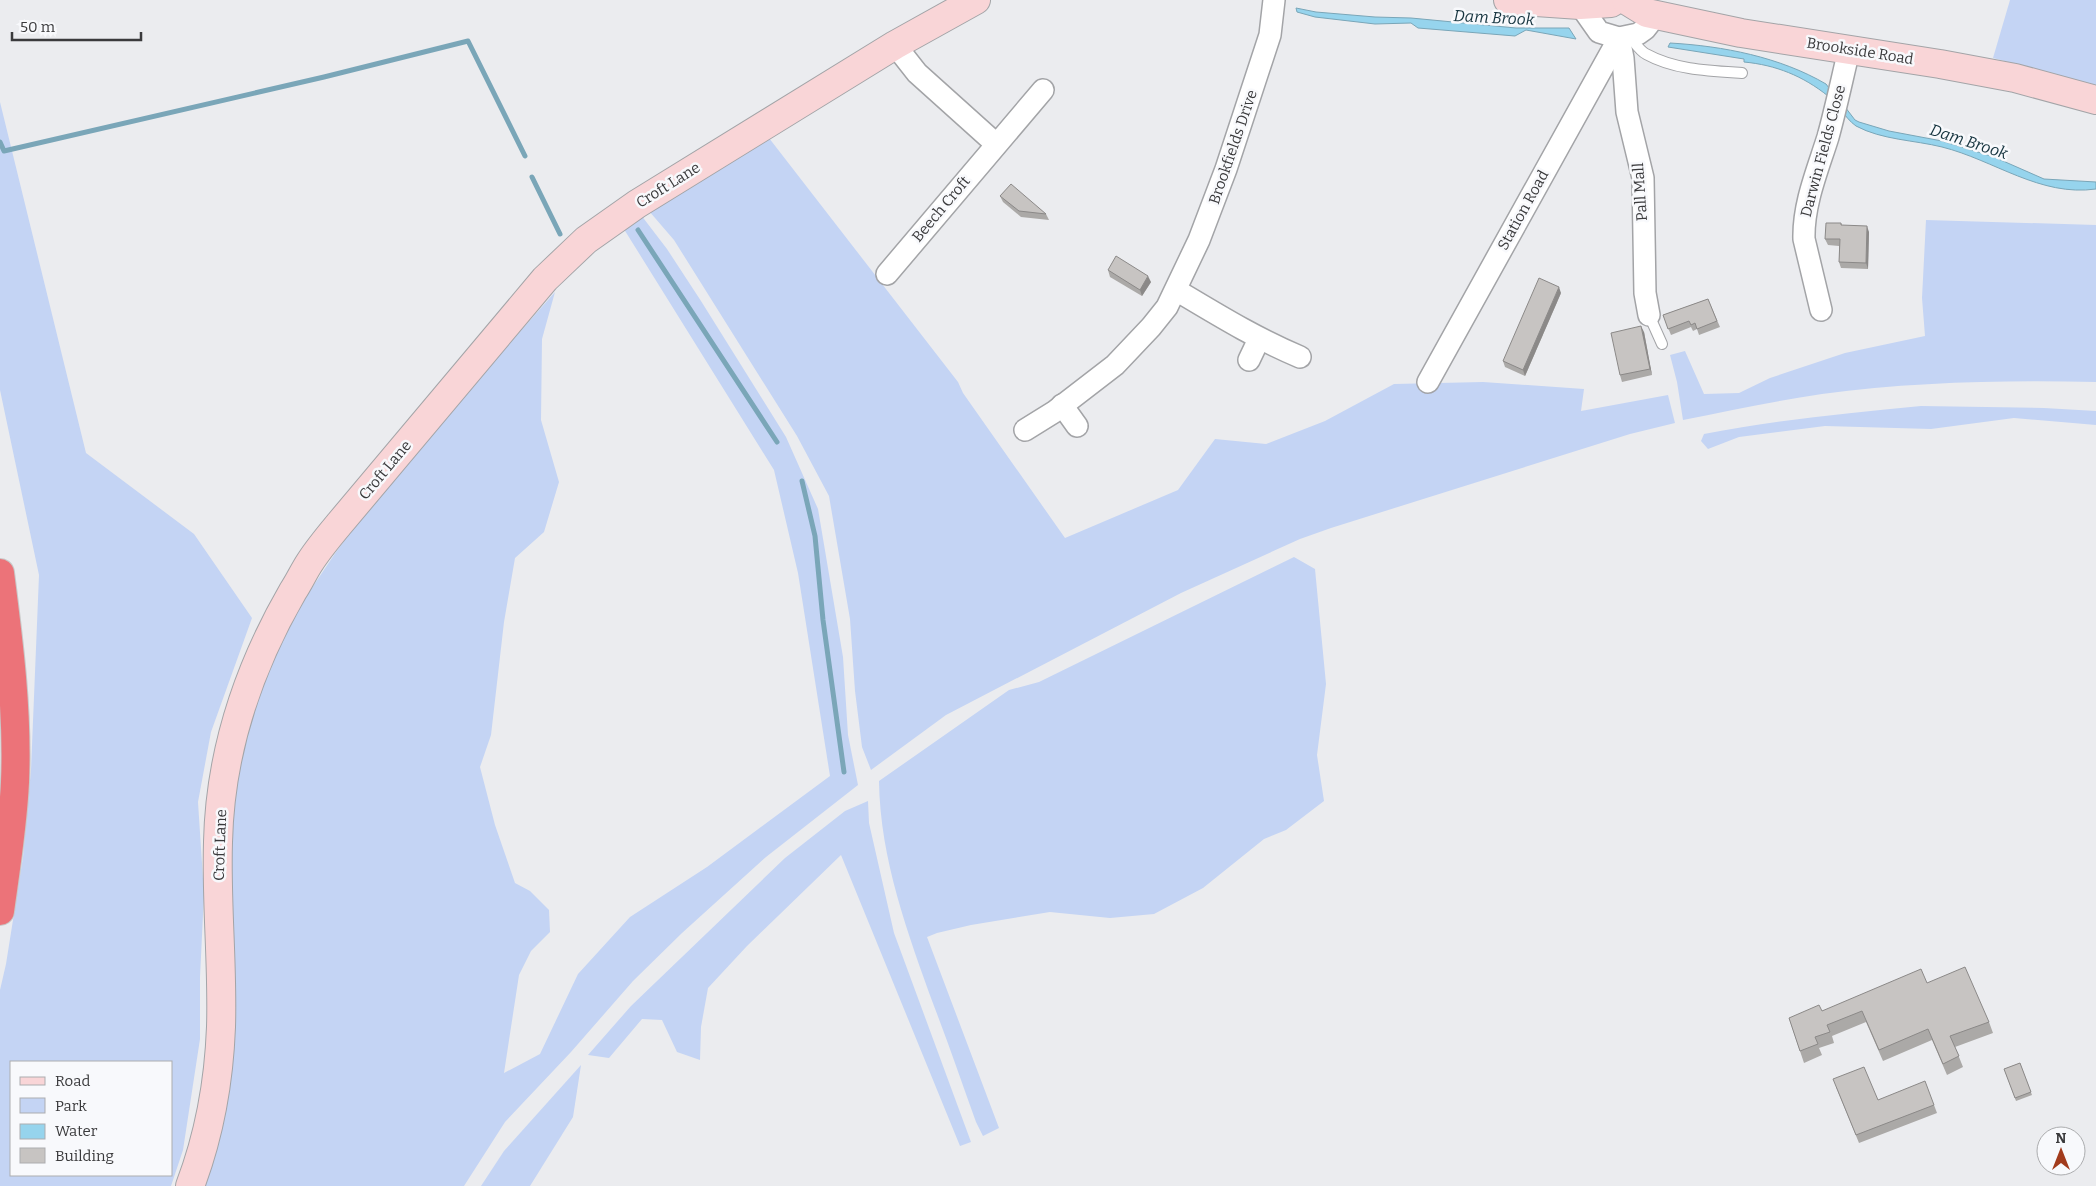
<svg xmlns="http://www.w3.org/2000/svg" width="2096" height="1186" font-family="Bitter,serif">
	<style>
		.green { fill: #c4d4f4; fill-rule: evenodd }
		.water { fill: #96d4ed; stroke: #7aa6b8 }
		.lines { fill: none; stroke-linecap: round; stroke-linejoin: round }
		.stream { stroke: #7aa6b8; stroke-width: 5 }
		.lane-casing { stroke: #a3a4a7; stroke-width: 12 }
		.street-casing { stroke: #a3a4a7; stroke-width: 24 }
		.secondary-casing { stroke: #a3a4a7; stroke-width: 30 }
		.highway-casing { stroke: #c8c8c8; stroke-width: 30 }
		.lane { stroke: #fff; stroke-width: 10 }
		.street { stroke: #fff; stroke-width: 21 }
		.secondary { stroke: #f9d5d7; stroke-width: 28 }
		.highway { stroke: #ec7379; stroke-width: 28 }
		.wall { fill: #aba9a7 }
		.shaded-wall { fill: #8b8988 }
		.building { fill: #c7c4c2; stroke: #8b8988 }
		.labels { text-anchor: middle; stroke-width: 5; stroke-linejoin: round; paint-order: stroke }
		.street-label { font-size: 15px; fill: #3a3a3c; stroke: #f8f9fc }
		.water-label { font-size: 16px; font-style: italic; fill: #16343f; stroke: #f8f9fc }
	</style>
	<rect width="100%" height="100%" fill="#ebecef"/>
	<g class="green">
		<polygon points="2010,0 2096,0 2096,85 1993,58"/>
		<path d="M 0,102 L 86,453 L 194,534 L 252,618 L 211,732 L 198,802 L 204,894 L 200,977 L 200,1039 L 183,1150 L 171,1186 L 0,1186 L 0,990 L 6,964 L 23,857 L 31,770 L 39,575 L 0,390 ZM 11,1062 L 171,1062 L 171,1175 L 11,1175 Z"/>
		<polygon points="769,138 958,382 963,393 1065,538 1178,490 1215,439 1266,444 1325,421 1394,384 1483,382 1584,389 1581,411 1668,395 1675,423 1630,434 1331,528 1300,539 1181,593 946,715 871,770 862,747 855,691 850,619 829,496 797,436 674,240 649,211"/>
		<polygon points="641,215 667,249 701,301 786,437 818,509 843,657 848,735 858,785 766,857 682,933 633,981 571,1052 505,1122 464,1186 204,1186 225,843 249,712 293,616 336,552 392,477 555,292 542,339 541,420 559,482 544,532 515,558 504,622 491,735 480,767 495,825 515,883 530,891 549,910 550,932 531,951 519,975 504,1073 540,1054 578,974 630,917 707,867 830,776 798,573 774,470 622,226"/>
		<path d="M 1926,220 L 2096,225 L 2096,382 C 2005,380 1912,382 1822,394 C 1775,401 1729,411 1683,420 L 1677,382 L 1670,355 L 1685,351 L 1704,394 L 1739,393 L 1770,378 L 1845,353 L 1925,336 L 1922,298 Z"/>
		<path d="M 1921,406 L 2044,408 L 2096,411 L 2096,425 L 2014,418 L 1931,429 L 1825,426 L 1739,437 L 1708,449 L 1701,441 L 1704,434 C 1776,420 1848,413 1921,406 Z"/>
		<path d="M 1294,557 L 1315,569 L 1326,684 L 1317,755 L 1324,801 L 1286,830 L 1264,839 L 1203,888 L 1154,914 L 1110,918 L 1050,912 L 971,925 L 937,933 L 927,937 L 999,1128 L 983,1136 L 976,1122 C 962,1083 949,1045 934,1006 C 908,934 880,859 879,781 L 1009,690 L 1039,682 Z"/>
		<polygon points="868,801 869,823 894,933 971,1142 960,1146 841,855 747,946 708,988 701,1027 700,1060 677,1052 662,1020 642,1019 609,1058 588,1055 631,1006 785,858 845,811"/>
		<polygon points="581,1065 573,1117 530,1186 481,1186 504,1151"/>
	</g>
	<g class="water">
		<polygon points="1296,8 1316,12 1375,17 1411,18 1516,28 1569,28 1576,39 1526,30 1515,36 1418,28 1411,23 1375,24 1315,17 1297,12"/>
		<path d="M 1670,43 C 1723,46 1780,57 1826,84 L 1829,88 L 1828,96 C 1803,76 1776,65 1744,62 L 1744,59 L 1668,47 Z"/>
		<path d="M 1842,103 L 1855,120 L 1859,122 L 1889,131 L 1942,141 L 1994,157 L 2044,179 L 2096,182 L 2096,189 C 2040,197 1994,160 1942,147 C 1914,140 1882,140 1856,126 C 1850,122 1845,115 1840,109 Z"/>
	</g>
	<g class="lines">
		<g class="stream">
			<polyline points="0,142 4,151 324,77 468,41 525,156"/>
			<polyline points="532,177 560,234"/>
			<polyline points="638,230 777,442"/>
			<polyline points="802,481 815,536 823,620 844,772"/>
		</g>
		<g class="lane-casing">
			<g id="lane">
				<path d="M 1630,37 C 1635,43 1640,51 1646,54 C 1675,70 1710,71 1742,73"/>
				<polyline points="1649,315 1662,344"/>
			</g>
		</g>
		<g class="street-casing">
			<g id="street">
				<polyline points="1580,5 1599,32 1619,38 1638,34 1645,29 1656,15"/>
				<polyline points="1619,38 1623,58 1627,112 1643,178 1645,293 1649,315"/>
				<polyline points="895,45 917,73 996,144"/>
				<polyline points="887,274 1043,90"/>
				<path d="M 1176,290 C 1218,315 1255,338 1300,357"/>
				<path d="M 1821,310 L 1804,239 C 1803,204 1818,169 1828,137 C 1836,108 1842,79 1849,50"/>
				<polyline points="1249,360 1259,339"/>
				<polyline points="1428,382 1619,38"/>
				<polyline points="1062,405 1077,426"/>
				<polyline points="1025,430 1054,412 1115,365 1151,327 1167,307 1199,240 1226,169 1270,35 1274,0"/>
			</g>
		</g>
		<g class="secondary-casing">
			<g id="secondary">
				<polyline points="1508,0 1580,5 1611,3 1615,0"/>
				<polyline points="1626,0 1647,13 1741,33 1940,64 2015,78 2096,100"/>
				<path d="M 190,1186 C 209,1136 219,1080 221,1027 C 223,965 216,904 218,842 C 220,753 249,667 293,591 C 299,582 304,571 310,562 C 319,548 330,535 340,523 L 545,279 L 586,240 L 637,204 L 895,45 L 976,0"/>
			</g>
		</g>
		<g class="highway-casing">
			<path id="highway" d="M 0,573 C 9,642 18,713 15,782 C 13,825 6,868 0,911"/>
		</g>
		<use href="#lane" class="lane"/>
		<use href="#street" class="street"/>
		<use href="#secondary" class="secondary"/>
		<use href="#highway" class="highway"/>
	</g>
	<g class="wall">
		<polygon points="1000,196 1046,214 1049,220 1021,217 1003,202"/>
		<polygon points="1841,223 1842,225 1869,232 1868,269 1841,268 1839,262 1839,246 1828,245 1825,239"/>
		<polygon points="1108,270 1151,282 1142,296 1110,277"/>
		<polygon points="1561,293 1525,376 1505,367 1503,361"/>
		<polygon points="1708,299 1720,327 1699,335 1697,329 1693,331 1691,327 1671,335 1663,315"/>
		<polygon points="1644,332 1652,375 1622,382 1620,375"/>
		<polygon points="1927,983 1989,1022 1993,1033 1955,1047 1963,1067 1947,1075 1932,1040 1883,1061 1866,1022 1832,1036 1834,1043 1819,1048 1822,1055 1804,1063 1789,1018 1822,1011"/>
		<polygon points="2020,1063 2032,1095 2016,1101 2004,1069"/>
		<polygon points="1836,1087 1878,1100 1934,1105 1937,1113 1859,1143"/>
	</g>
	<g class="shaded-wall">
		<polygon points="1867,226 1869,232 1868,269 1866,263"/>
		<polygon points="1148,276 1151,282 1142,296 1140,290"/>
		<polygon points="1559,287 1561,293 1525,376 1523,370"/>
		<polygon points="1641,326 1644,332 1652,375 1650,369"/>
	</g>
	<g class="building">
		<polygon points="1011,184 1046,214 1019,211 1000,196"/>
		<polygon points="1826,223 1841,223 1841,225 1867,226 1866,263 1839,262 1840,239 1825,239"/>
		<polygon points="1116,256 1148,276 1140,290 1108,270"/>
		<polygon points="1539,278 1559,287 1523,370 1503,361"/>
		<polygon points="1708,299 1717,321 1697,329 1695,323 1691,325 1689,321 1668,329 1663,315"/>
		<polygon points="1641,326 1650,369 1620,375 1611,333"/>
		<polygon points="1965,967 1989,1022 1950,1036 1959,1056 1943,1064 1928,1029 1879,1050 1862,1011 1827,1025 1830,1032 1815,1037 1818,1044 1800,1051 1789,1018 1819,1005 1822,1011 1921,969 1927,983"/>
		<polygon points="2020,1063 2031,1092 2015,1098 2004,1069"/>
		<polygon points="1864,1067 1878,1100 1925,1081 1934,1105 1856,1135 1833,1079"/>
	</g>
	<g class="labels">
		<g class="street-label">
			<text transform="translate(1860 51) rotate(9)" y="5">Brookside Road</text>
			<text transform="translate(1233 147) rotate(-71)" y="5">Brookfields Drive</text>
			<text transform="translate(1823 151) rotate(-75)" y="5">Darwin Fields Close</text>
			<text transform="translate(668 185) rotate(-32)" y="5">Croft Lane</text>
			<text transform="translate(1640 192) rotate(-94)" y="5">Pall Mall</text>
			<text transform="translate(941 209) rotate(-50)" y="5">Beech Croft</text>
			<text transform="translate(1523 210) rotate(-61)" y="5">Station Road</text>
			<text transform="translate(385 470) rotate(-50)" y="5">Croft Lane</text>
			<text transform="translate(220 845) rotate(-88)" y="5">Croft Lane</text>
		</g>
		<g class="water-label">
			<text transform="translate(1494 17) rotate(3)" y="6">Dam Brook</text>
			<text transform="translate(1969 141) rotate(18)" y="6">Dam Brook</text>
		</g>
	</g>
	<rect x="10" y="1061" width="162" height="115" fill="#f8f9fc" stroke="#acadaf"/>
	<rect x="20" y="1077" width="25" height="8" fill="#f9d5d7" stroke="#acadaf"/>
	<text x="55" y="1086" font-size="15" fill="#3a3a3c">Road</text>
	<rect x="20" y="1098" width="25" height="15" fill="#c4d4f4" stroke="#acadaf"/>
	<text x="55" y="1111" font-size="15" fill="#3a3a3c">Park</text>
	<rect x="20" y="1124" width="25" height="15" fill="#96d4ed" stroke="#acadaf"/>
	<text x="55" y="1136" font-size="15" fill="#3a3a3c">Water</text>
	<rect x="20" y="1148" width="25" height="15" fill="#c7c4c2" stroke="#acadaf"/>
	<text x="55" y="1161" font-size="15" fill="#3a3a3c">Building</text>
	<g transform="translate(2061 1151)"><circle r="24" fill="#f8f9fc" stroke="#acadaf"/>
	<path d="M0-4L9 19L0 12L-9 19Z" fill="#a23b1c"/>
	<text y="-8" font-size="14" font-weight="bold" text-anchor="middle" fill="#3a3a3c">N</text>
	</g>
	<path d="M12 32v8h129v-8" fill="none" stroke="#3a3a3c" stroke-width="2.5"/>
	<text x="20" y="32" font-size="15" fill="#3a3a3c" stroke="#f8f9fc" stroke-width="4" paint-order="stroke">50 m</text>
</svg>
